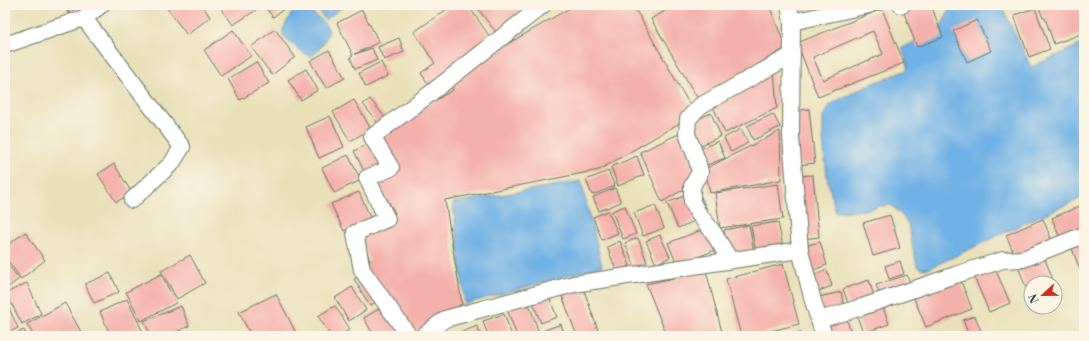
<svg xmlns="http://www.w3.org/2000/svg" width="1089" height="341" font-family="'Libre Bodoni',serif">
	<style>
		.water { fill: #70b1e5; stroke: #48778c }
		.building { fill: #f4b0aa; fill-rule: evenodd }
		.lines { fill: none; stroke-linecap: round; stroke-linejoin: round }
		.minor-casing { stroke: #667663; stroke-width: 18 }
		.minor { stroke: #fff; stroke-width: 16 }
	</style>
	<rect width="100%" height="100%" fill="#fcf5e5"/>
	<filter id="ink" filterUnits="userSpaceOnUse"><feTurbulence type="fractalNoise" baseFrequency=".025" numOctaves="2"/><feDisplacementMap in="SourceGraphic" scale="8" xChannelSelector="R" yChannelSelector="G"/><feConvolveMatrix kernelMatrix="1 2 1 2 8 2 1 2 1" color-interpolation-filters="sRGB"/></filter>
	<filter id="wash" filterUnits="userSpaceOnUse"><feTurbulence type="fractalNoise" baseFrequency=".012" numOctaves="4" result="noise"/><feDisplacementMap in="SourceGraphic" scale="16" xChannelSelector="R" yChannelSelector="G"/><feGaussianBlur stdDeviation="0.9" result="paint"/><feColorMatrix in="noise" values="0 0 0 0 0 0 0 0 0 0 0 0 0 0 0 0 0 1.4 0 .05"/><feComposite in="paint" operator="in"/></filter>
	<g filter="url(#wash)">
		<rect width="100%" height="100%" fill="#e9e0ba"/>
		<g class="water">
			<path d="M 301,5 C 311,12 323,19 329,30 C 326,39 319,55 309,56 L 295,47 L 283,35 L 283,29 L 295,7 Z"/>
			<polygon points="315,5 345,5 325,20"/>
			<polygon points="950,5 1001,5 1031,67 1084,43 1084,197 1031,220 930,268 921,269 917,266 908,224 900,213 891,205 879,206 866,210 836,212 834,206 827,177 823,141 823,117 830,105 838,100 869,85 907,70 908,65 902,48 939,30 948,13"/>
			<polygon points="581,181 602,266 465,304 453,203"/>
		</g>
		<g id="blocks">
			<g class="building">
				<polygon points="65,5 85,5 68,13"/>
				<polygon points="169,5 202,5 210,17 187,35 166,7"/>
				<polygon points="219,5 253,5 256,10 233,25"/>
				<polygon points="263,5 289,5 273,17"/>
				<polygon points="453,5 468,5 492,40 428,84 421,73 435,63 414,32"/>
				<polygon points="475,5 526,5 531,12 499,36"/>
				<polygon points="575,5 633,5 695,114 599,170 445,200 462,304 409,335 362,265 370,260 357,228 395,213 376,180 396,169 376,135 453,90 447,79"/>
				<polygon points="644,5 655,5 647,10"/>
				<polygon points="675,5 769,5 786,48 698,99 651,19"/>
				<polygon points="901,5 931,5 943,37 917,47"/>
				<polygon points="1038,5 1080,5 1084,17 1084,33 1054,44 1045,18 1043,18"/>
				<polygon points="1035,8 1050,49 1029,57 1014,15"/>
				<path d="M 882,9 L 904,63 L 818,97 L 797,43 ZM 873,31 L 883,54 L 823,80 L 813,57 Z"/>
				<polygon points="362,10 379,42 355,54 372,48 377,60 355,69 350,57 353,55 337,23"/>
				<polygon points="977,20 991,51 967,62 953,31"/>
				<polygon points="275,29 295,57 272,75 251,47"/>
				<polygon points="233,30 251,56 221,76 204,50"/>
				<polygon points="399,38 404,52 384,60 378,47"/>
				<polygon points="329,50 345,78 326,88 310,61"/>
				<polygon points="256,62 269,83 240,100 228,79"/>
				<polygon points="381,62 388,76 366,87 359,73"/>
				<polygon points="306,69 318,90 301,100 288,80"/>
				<polygon points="774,71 777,108 725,133 713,107 724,102"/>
				<polygon points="370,99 388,121 381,127 363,104"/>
				<polygon points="354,100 371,129 350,141 333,112"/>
				<polygon points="809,109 815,163 799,165 793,111"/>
				<polygon points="711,113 721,136 695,148 684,126"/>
				<polygon points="773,114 780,127 753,140 747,126"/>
				<polygon points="330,116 344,147 319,158 306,127"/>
				<polygon points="741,129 748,143 731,152 724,138"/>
				<polygon points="780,131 781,180 710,193 705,169"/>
				<polygon points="683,132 703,171 688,187 662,202 640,152"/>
				<polygon points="718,141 725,158 705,166 698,150"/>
				<polygon points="372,142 385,168 367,177 354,151"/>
				<polygon points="348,155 361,180 334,193 322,168"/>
				<polygon points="637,156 644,175 618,186 611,167"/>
				<polygon points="114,164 132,193 116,202 98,174"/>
				<polygon points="608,171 615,186 592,195 586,180"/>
				<polygon points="813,175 819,237 803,239 798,176"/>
				<polygon points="778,184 783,219 720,228 715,193"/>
				<polygon points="615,188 621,202 599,211 593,197"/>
				<polygon points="698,190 709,215 678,228 667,203"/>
				<polygon points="359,192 371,219 344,231 331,204"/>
				<polygon points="655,205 664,228 643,236 634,213"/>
				<polygon points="1082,205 1084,211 1084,231 1061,241 1052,218"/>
				<polygon points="625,206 636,234 623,239 612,211"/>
				<polygon points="608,211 618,233 602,240 593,217"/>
				<polygon points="890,215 900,248 873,256 863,223"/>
				<polygon points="1043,219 1052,241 1016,258 1006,235"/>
				<polygon points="778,222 783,247 756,252 751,226"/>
				<polygon points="749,225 754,251 729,256 724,230"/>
				<polygon points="709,227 718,249 677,265 668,243"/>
				<polygon points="25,232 45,260 21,279 5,257 5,247"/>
				<polygon points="660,235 670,257 656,264 646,241"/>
				<polygon points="638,238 647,262 635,267 625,243"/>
				<polygon points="620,241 630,266 617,272 607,247"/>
				<polygon points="1084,241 1084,280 1071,246"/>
				<polygon points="820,242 827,265 813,270 805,246"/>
				<polygon points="190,255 205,283 177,299 161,271"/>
				<polygon points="1045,259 1054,283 1031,283 1031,301 1019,269"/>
				<polygon points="5,261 19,279 6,289 5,288"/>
				<polygon points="900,261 904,274 889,279 885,266"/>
				<polygon points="783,264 799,324 751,336 741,336 726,279"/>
				<polygon points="994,266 1010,303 989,312 973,274"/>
				<polygon points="827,270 832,286 816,292 811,276"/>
				<polygon points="706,271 723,336 667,336 646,284"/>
				<polygon points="110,273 119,292 94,303 85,284"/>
				<polygon points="161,274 176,303 141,321 126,292"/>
				<polygon points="361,275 377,301 370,306 354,279"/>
				<polygon points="907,275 911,286 880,296 876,285"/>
				<polygon points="960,279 972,309 926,327 914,298"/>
				<polygon points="869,280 875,299 850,308 843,289"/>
				<polygon points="27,283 41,314 22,324 6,293"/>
				<polygon points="582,285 599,333 591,336 577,336 561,293"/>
				<polygon points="1055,286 1058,295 1055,296"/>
				<polygon points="352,287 366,310 349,321 335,298"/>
				<polygon points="841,292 844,308 823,313 819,297"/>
				<polygon points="276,294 295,331 284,336 251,336 239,312"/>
				<polygon points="549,297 557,317 541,323 533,303"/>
				<polygon points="5,299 18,328 5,334"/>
				<polygon points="127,299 143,332 135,336 111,336 100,312"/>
				<polygon points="528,301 540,336 517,336 507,309"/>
				<polygon points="65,303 81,332 72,336 34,336 27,324"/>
				<polygon points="882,304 889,324 863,333 856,313"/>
				<polygon points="385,305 402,333 397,336 374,336 364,318"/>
				<polygon points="181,306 189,326 167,336 151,336 144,321"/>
				<polygon points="335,306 350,329 340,336 331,336 318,316"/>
				<polygon points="504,314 512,336 488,336 483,321"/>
				<polygon points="845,314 852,336 826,336 821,322"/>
				<polygon points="975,316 983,336 969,336 963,320"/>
				<polygon points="561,324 565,336 547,336 545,330"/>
				<polygon points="477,326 481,336 455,336 455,335"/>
				<polygon points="24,330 27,336 11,336"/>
				<polygon points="800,332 802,336 789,336"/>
			</g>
		</g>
	</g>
	<g filter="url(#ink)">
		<use href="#blocks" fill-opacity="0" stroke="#667663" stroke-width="1"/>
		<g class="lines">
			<g class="minor-casing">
				<g id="minor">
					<polyline points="789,5 792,22 791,137 800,250 813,301 824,336"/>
					<polyline points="901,5 902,5"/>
					<polyline points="84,18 182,147 172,163 132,200"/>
					<polyline points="792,22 869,5"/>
					<polyline points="5,45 84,18 101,5"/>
					<polyline points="730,260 713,232 698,213 692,202 692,186 700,172 697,160 687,134 688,119 700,106 792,55"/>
					<polyline points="819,320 862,307 955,275 1003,260 1023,259 1084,235"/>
					<polyline points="409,336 362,270 355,233 387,219 367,178 391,168 372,137 427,96 543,5"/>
					<polyline points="423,336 445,319 574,284 800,250"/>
				</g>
			</g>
			<use href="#minor" class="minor"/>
		</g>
	</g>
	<rect width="1089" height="341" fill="none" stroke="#fcf5e5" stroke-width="20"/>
	<g transform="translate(1043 295) rotate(248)"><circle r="19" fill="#fcf5e5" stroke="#a4ab9e"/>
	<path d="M0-3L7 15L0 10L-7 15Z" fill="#c8321e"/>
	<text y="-6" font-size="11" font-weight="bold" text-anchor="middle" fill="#1f3d34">N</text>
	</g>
</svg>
